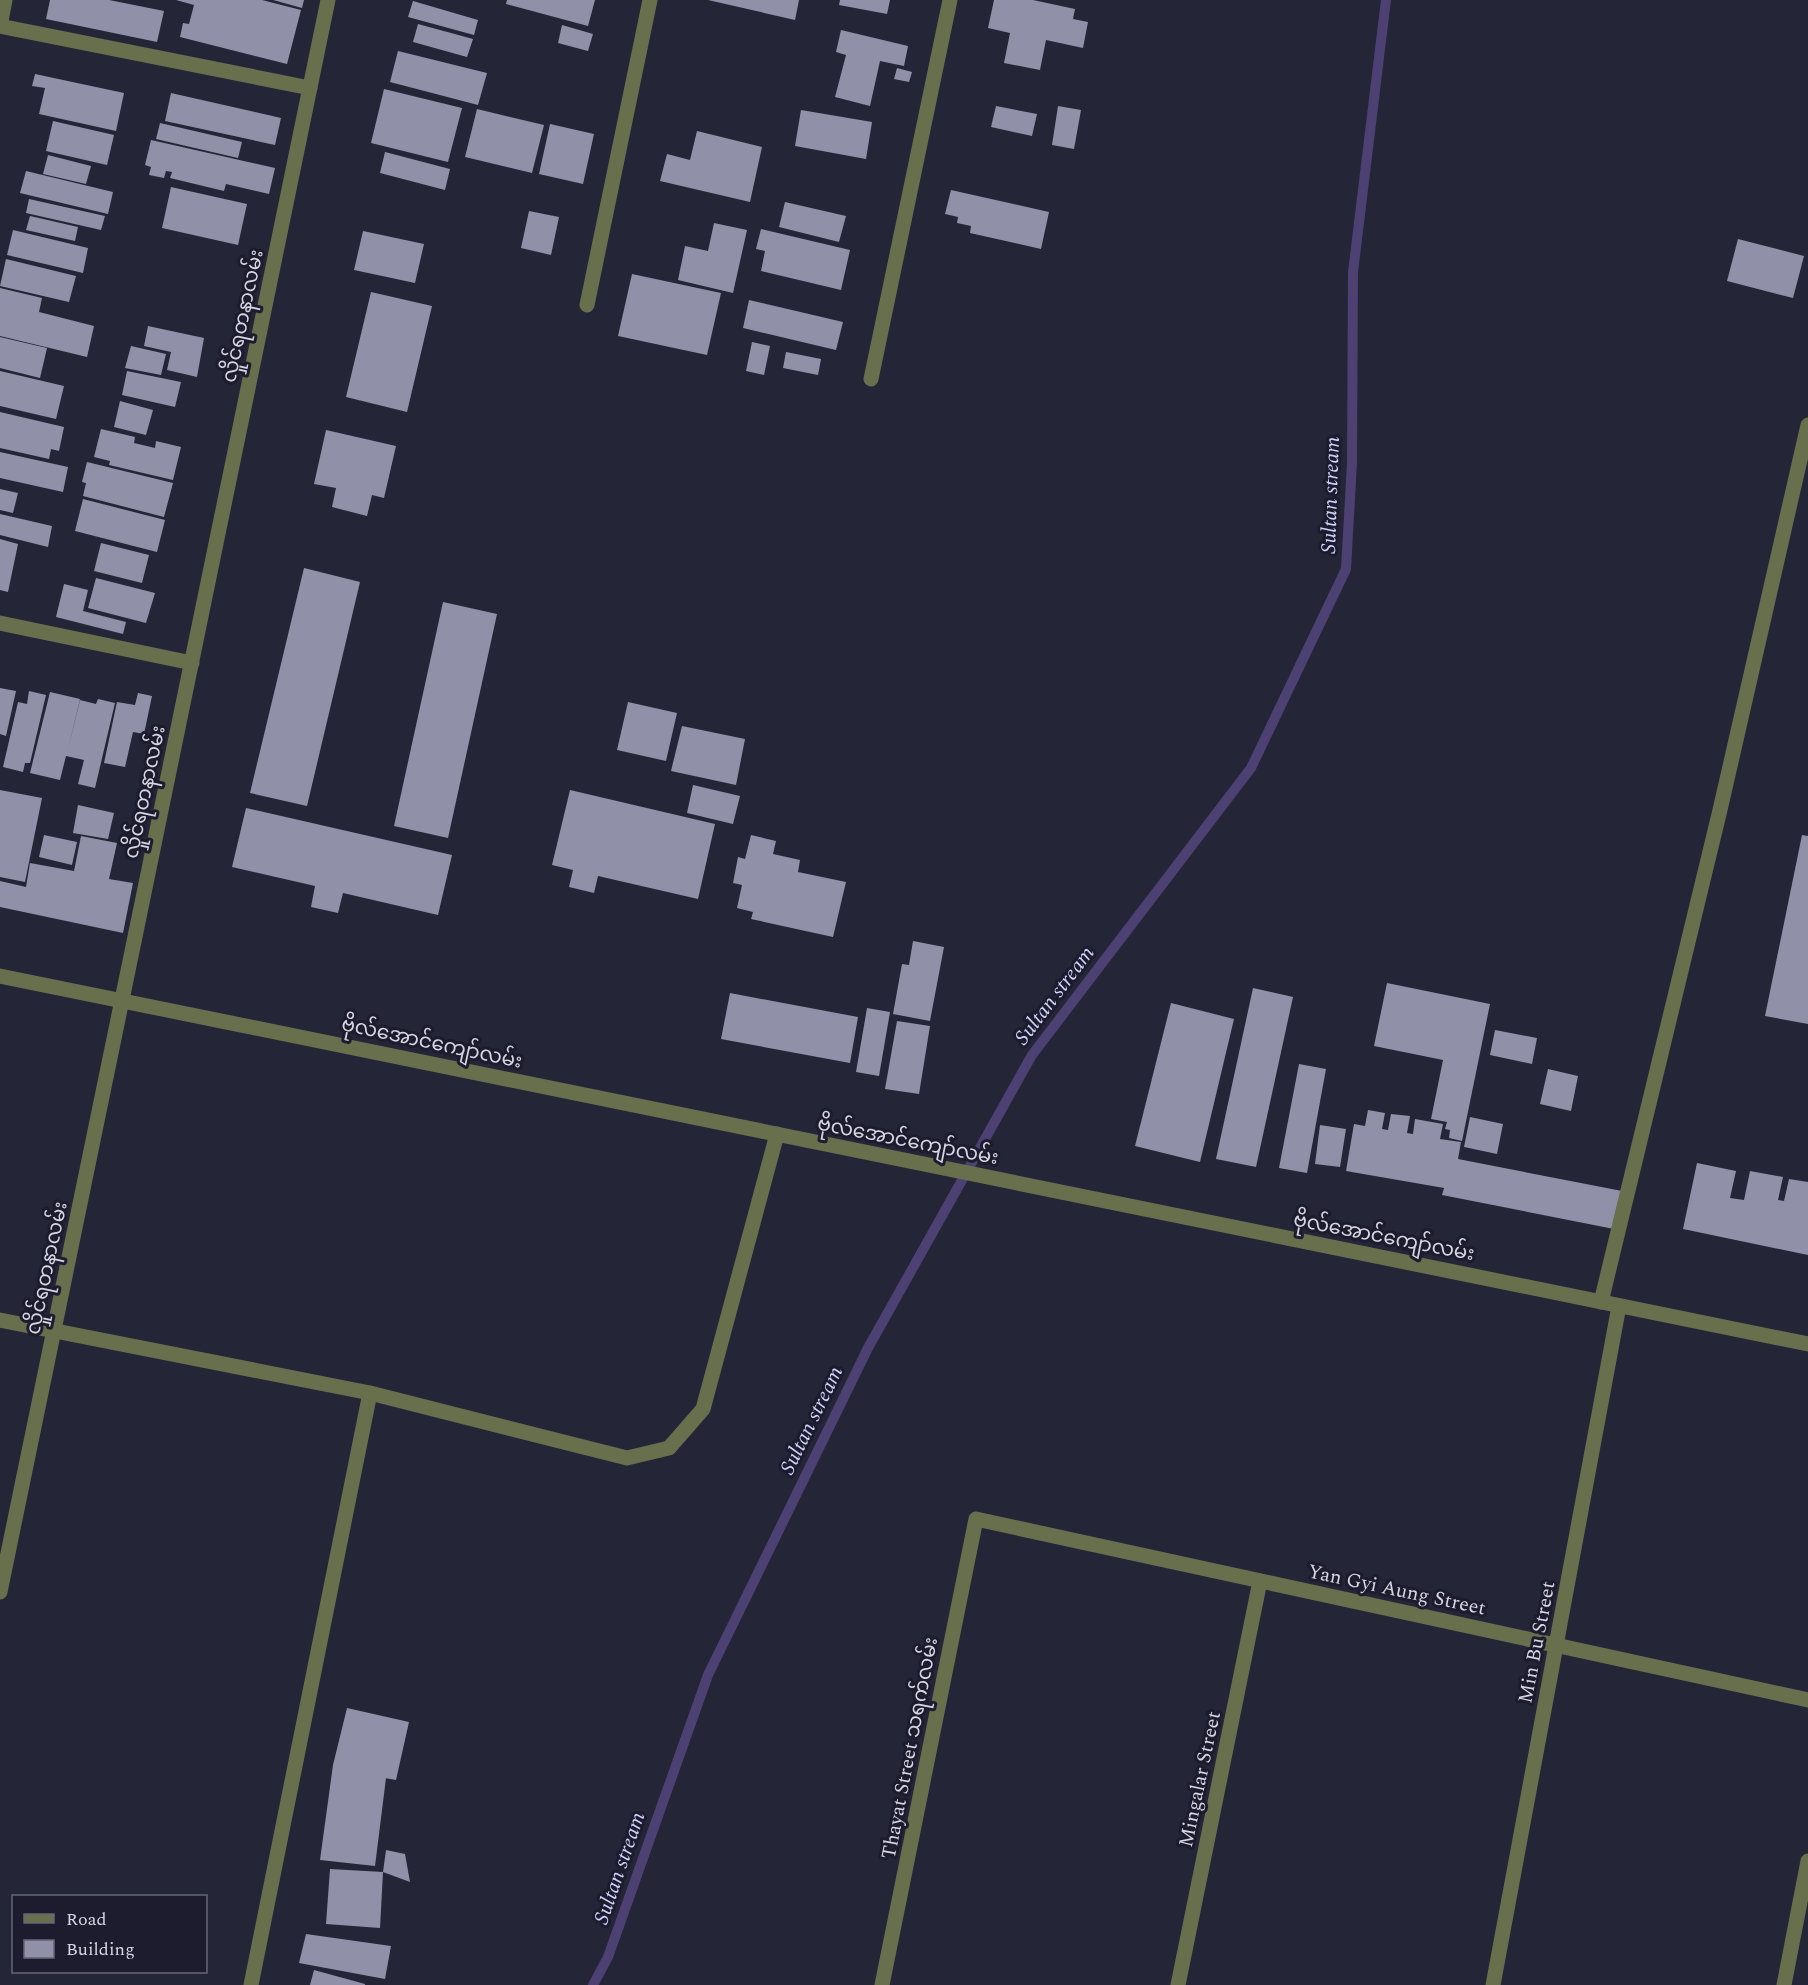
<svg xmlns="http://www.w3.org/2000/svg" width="1808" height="1985" font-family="Spectral,'Noto Sans Myanmar',serif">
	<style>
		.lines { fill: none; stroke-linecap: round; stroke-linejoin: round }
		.stream { stroke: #4d4072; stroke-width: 10 }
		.building { fill: #9091a9 }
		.minor { stroke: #676f4d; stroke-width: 15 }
		.labels { text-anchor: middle; stroke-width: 6; stroke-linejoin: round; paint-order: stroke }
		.street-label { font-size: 20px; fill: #d6d6e3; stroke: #1c1c2e }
		.water-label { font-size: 21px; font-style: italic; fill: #d2d3fd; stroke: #1c1c2e }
	</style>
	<rect width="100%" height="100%" fill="#252538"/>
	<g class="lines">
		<polyline class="stream" points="593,1985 608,1957 708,1675 868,1348 1032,1055 1251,768 1346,569 1352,463 1353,272 1386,0"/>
	</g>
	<g class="building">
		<polygon points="50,0 109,0 164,11 157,42 46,19"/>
		<polygon points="262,0 301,10 287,64 180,37 183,23 189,24 194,5 176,0"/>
		<polygon points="273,0 304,0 302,8"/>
		<polygon points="507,0 595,0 588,26 506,4"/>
		<polygon points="708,0 799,0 795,20"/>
		<polygon points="840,0 890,0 887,14 839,5"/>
		<polygon points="994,0 1033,0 1075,9 1073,19 1088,22 1083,48 1046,40 1040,70 1004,63 1010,33 988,28"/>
		<polygon points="413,1 478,20 474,35 408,17"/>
		<polygon points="418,24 473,39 467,57 413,42"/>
		<polygon points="562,25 593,34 588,51 558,43"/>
		<polygon points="841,30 908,46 904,66 880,61 870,106 835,97 846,55 836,52"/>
		<polygon points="398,51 487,73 478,105 390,82"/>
		<polygon points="897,68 912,72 909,82 894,79"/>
		<polygon points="35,74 124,93 116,131 39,114 45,88 32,86"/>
		<polygon points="384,89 462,108 448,162 371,143"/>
		<polygon points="171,93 281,118 275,145 165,121"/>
		<polygon points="996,106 1037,114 1032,136 991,127"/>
		<polygon points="1058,106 1081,110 1074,149 1052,145"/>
		<polygon points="477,109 544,125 532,173 465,157"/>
		<polygon points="801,110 872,122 866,159 795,146"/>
		<polygon points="53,121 114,135 107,165 46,151"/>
		<polygon points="160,123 242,142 238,158 156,139"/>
		<polygon points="550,124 594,134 583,184 539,174"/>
		<polygon points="697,131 762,147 750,202 660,181 667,154 690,160"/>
		<polygon points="151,140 275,168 269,194 226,184 224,191 170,178 172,172 166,171 164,178 149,175 151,167 145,165"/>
		<polygon points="385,152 450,169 445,190 380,173"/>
		<polygon points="48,155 91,166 86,184 43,174"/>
		<polygon points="26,171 113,192 108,214 20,193"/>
		<polygon points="171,187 247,204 238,245 162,228"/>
		<polygon points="951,190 1049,212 1041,249 970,233 971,226 957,223 958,217 945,214"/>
		<polygon points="29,199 105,216 101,230 26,213"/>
		<polygon points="785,202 846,216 839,242 779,227"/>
		<polygon points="529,211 559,217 551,255 521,248"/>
		<polygon points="30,216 78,227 75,241 26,230"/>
		<polygon points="714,223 747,230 733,293 678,280 685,246 708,251"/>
		<polygon points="761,229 850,250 841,290 761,271 765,251 756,249"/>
		<polygon points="13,230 88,248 83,273 7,255"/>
		<polygon points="363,231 424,244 415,283 354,270"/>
		<polygon points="1738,239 1804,256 1793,298 1727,281"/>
		<polygon points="6,259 76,276 69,302 0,286"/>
		<polygon points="632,274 721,293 707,355 618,336"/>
		<polygon points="0,288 42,298 39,312 94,326 87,357 0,336"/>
		<polygon points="371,292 432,306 407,412 346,397"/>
		<polygon points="749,300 843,322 836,350 743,328"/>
		<polygon points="148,326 204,338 197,377 167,370 171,352 144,346"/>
		<polygon points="0,337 47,348 40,378 0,368"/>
		<polygon points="752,342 770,346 764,375 746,371"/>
		<polygon points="131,346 166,354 161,375 125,368"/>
		<polygon points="786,352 821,359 818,375 783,368"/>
		<polygon points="0,371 64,386 56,419 0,406"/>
		<polygon points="127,371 181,382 175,407 122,395"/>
		<polygon points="120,401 153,410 146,435 114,427"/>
		<polygon points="0,412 64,427 59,451 51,449 49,459 0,448"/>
		<polygon points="101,429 135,437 134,443 155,448 156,441 181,447 173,480 109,465 110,461 94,457"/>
		<polygon points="326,430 396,446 384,498 372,495 367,516 332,507 336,488 314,484"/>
		<polygon points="0,452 68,467 63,492 0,478"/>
		<polygon points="87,462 173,483 164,517 83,496 86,483 82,482"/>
		<polygon points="0,489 18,493 13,513 0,510"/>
		<polygon points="83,499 165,520 157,552 75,531"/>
		<polygon points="0,514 52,526 48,547 0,535"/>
		<polygon points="0,539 18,544 8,592 0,590"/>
		<polygon points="101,543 149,555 142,583 94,571"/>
		<polygon points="304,568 360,582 307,806 250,793"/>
		<polygon points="96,578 155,593 146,623 88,608"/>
		<polygon points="64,584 88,590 83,611 126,622 123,634 56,617"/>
		<polygon points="443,602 497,614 448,838 394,826"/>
		<polygon points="0,688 16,691 6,736 0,734"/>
		<polygon points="29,691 46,695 30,763 25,763 23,772 3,767 18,702 27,704"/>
		<polygon points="50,692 80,699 67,754 80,700 96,704 98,699 115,703 95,788 78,784 84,760 66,756 60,780 30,773"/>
		<polygon points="138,693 152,696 144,734 133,732 125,767 104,763 117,702 135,705"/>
		<polygon points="628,702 677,713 666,761 617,750"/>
		<polygon points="682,726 745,739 736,785 671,771"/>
		<polygon points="693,785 740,796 733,824 687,813"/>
		<polygon points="0,790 42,798 25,882 0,877"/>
		<polygon points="570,790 715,824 698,899 598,876 594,893 569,887 573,870 552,865"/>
		<polygon points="78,805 114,813 108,839 73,833"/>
		<polygon points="246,808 452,855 438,915 343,893 338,913 311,907 315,886 232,867"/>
		<polygon points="44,835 77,842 72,865 39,857"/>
		<polygon points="751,835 776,841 773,854 800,860 798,872 846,882 833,937 751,919 753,912 737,908 742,885 733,883 738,857 745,859"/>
		<polygon points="1802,835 1808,836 1808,1024 1765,1016"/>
		<polygon points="81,836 117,843 109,879 133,883 123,933 0,907 0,881 26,887 30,863 74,871"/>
		<polygon points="913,941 944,947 930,1021 893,1014 902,964 909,965"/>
		<polygon points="1387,983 1490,1004 1462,1141 1449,1138 1450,1130 1445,1129 1447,1122 1431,1119 1443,1060 1374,1046"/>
		<polygon points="1253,988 1293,997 1256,1167 1216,1159"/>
		<polygon points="730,993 858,1017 850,1063 721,1039"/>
		<polygon points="1171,1003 1234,1019 1200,1162 1135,1146"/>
		<polygon points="867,1008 890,1012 879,1076 856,1072"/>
		<polygon points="897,1021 930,1026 919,1094 885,1089"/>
		<polygon points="1495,1030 1537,1038 1532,1064 1490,1055"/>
		<polygon points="1299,1064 1326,1069 1307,1173 1279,1168"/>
		<polygon points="1548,1069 1578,1076 1571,1111 1540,1104"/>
		<polygon points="1368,1110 1385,1113 1382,1129 1388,1130 1391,1114 1410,1116 1407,1133 1413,1134 1415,1119 1443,1124 1440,1139 1461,1142 1458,1159 1622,1191 1614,1229 1442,1195 1444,1188 1346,1171 1354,1124 1365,1126"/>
		<polygon points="1470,1117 1503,1124 1497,1154 1464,1147"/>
		<polygon points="1320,1125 1346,1129 1340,1167 1315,1164"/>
		<polygon points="1697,1163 1736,1171 1730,1198 1744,1200 1750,1171 1783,1177 1778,1200 1784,1201 1789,1179 1808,1182 1808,1255 1683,1229"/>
		<polygon points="347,1708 409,1722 396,1780 379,1777 386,1778 375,1866 320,1860 333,1765"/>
		<polygon points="386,1850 405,1854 410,1882 383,1872"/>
		<polygon points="330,1869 383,1872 380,1928 326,1924"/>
		<polygon points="306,1934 391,1946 385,1979 299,1963"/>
		<polygon points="314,1970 365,1984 365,1985 310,1985"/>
	</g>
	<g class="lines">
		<g class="minor">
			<polyline points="5,0 0,26 310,88"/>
			<polyline points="587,305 650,0"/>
			<polyline points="871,379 950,0"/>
			<polyline points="0,623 192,663"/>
			<polyline points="0,976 1808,1344"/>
			<polyline points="1601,1302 1720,810 1808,425"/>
			<polyline points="0,1320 370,1393 251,1985"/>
			<polyline points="370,1393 627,1458 669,1448 703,1409 777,1134"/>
			<polyline points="0,1592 328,0"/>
			<polyline points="882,1985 976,1519 1808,1700"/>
			<polyline points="1178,1985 1260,1581"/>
			<polyline points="1493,1985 1619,1306"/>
			<polyline points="1784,1985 1808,1861"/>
		</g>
	</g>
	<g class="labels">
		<g class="street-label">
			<text transform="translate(242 316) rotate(-78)" y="7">လှိုင်ရတနာလမ်း</text>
			<text transform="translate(144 792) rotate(-78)" y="7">လှိုင်ရတနာလမ်း</text>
			<text transform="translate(432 1042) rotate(12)" y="7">ဗိုလ်အောင်ကျော်လမ်း</text>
			<text transform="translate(908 1140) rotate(11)" y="7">ဗိုလ်အောင်ကျော်လမ်း</text>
			<text transform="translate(1384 1236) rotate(11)" y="7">ဗိုလ်အောင်ကျော်လမ်း</text>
			<text transform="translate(46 1268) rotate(-78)" y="7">လှိုင်ရတနာလမ်း</text>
			<text transform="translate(1397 1589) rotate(12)" y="7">Yan Gyi Aung Street</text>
			<text transform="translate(1536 1642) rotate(-79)" y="7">Min Bu Street</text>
			<text transform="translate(909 1748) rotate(-79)" y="7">Thayat Street သရက်လမ်း</text>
			<text transform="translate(1199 1779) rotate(-78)" y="7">Mingalar Street</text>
		</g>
		<g class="water-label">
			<text transform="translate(1330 495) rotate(-88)" y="7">Sultan stream</text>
			<text transform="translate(1054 995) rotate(-53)" y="7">Sultan stream</text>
			<text transform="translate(811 1420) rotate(-64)" y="7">Sultan stream</text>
			<text transform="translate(619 1868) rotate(-71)" y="7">Sultan stream</text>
		</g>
	</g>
	<rect x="12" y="1895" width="195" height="78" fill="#1c1c2e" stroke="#666676" stroke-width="1.5"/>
	<rect x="24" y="1914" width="30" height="9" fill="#676f4d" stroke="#666676" stroke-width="1.5"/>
	<text x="66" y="1925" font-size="18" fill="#d6d6e3">Road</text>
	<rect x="24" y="1940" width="30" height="18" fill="#9091a9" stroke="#666676" stroke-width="1.5"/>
	<text x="66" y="1955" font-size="18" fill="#d6d6e3">Building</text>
</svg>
